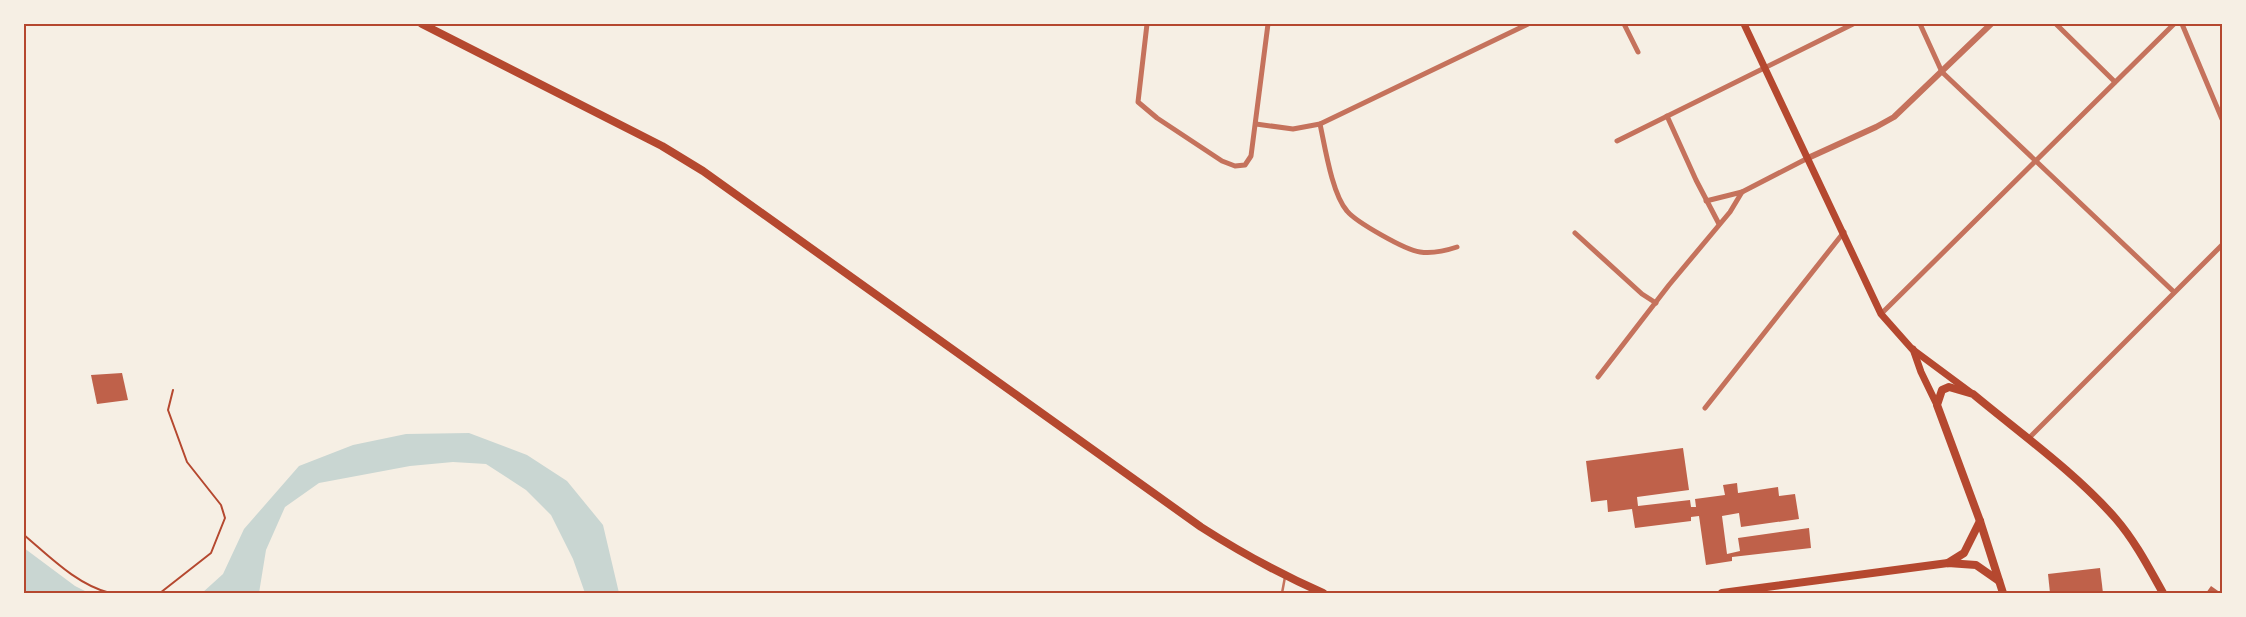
<svg xmlns="http://www.w3.org/2000/svg" width="2246" height="617" font-family="'Alegreya Sans',sans-serif">
	<style>
		.water { fill: #c9d6d2 }
		.building { fill: #bf614a }
		.lines { fill: none; stroke-linecap: round; stroke-linejoin: round }
		.path { stroke: #b5482f; stroke-width: 2 }
		.service { stroke: #c5725c; stroke-width: 2.5 }
		.minor { stroke: #c5725c; stroke-width: 5 }
		.tertiary { stroke: #c5725c; stroke-width: 6 }
		.secondary { stroke: #b5482f; stroke-width: 7 }
		.primary { stroke: #b5482f; stroke-width: 8 }
		.neatline { fill: none; stroke: #b5482f; stroke-width: 2 }
	</style>
	<rect width="100%" height="100%" fill="#f6efe4"/>
	<g class="water">
		<polygon points="469,433 527,455 567,481 603,525 619,593 585,593 573,559 551,515 526,490 486,464 453,462 410,466 319,483 285,507 266,550 259,593 202,593 223,574 244,529 299,466 353,445 406,434"/>
		<polygon points="24,548 75,586 89,593 24,593"/>
	</g>
	<g class="building">
		<polygon points="122,373 128,400 97,404 91,375"/>
		<polygon points="1683,448 1689,490 1637,497 1638,506 1690,500 1691,507 1696,507 1695,499 1725,495 1723,485 1737,483 1738,493 1778,487 1779,496 1795,494 1799,519 1741,527 1739,513 1722,516 1727,554 1740,551 1738,538 1809,528 1811,548 1732,557 1732,561 1706,565 1699,516 1691,517 1691,521 1635,528 1632,509 1608,512 1607,500 1591,502 1586,461"/>
		<polygon points="2100,568 2103,593 2050,593 2048,574"/>
		<polygon points="2211,586 2221,593 2206,593"/>
	</g>
	<g class="lines">
		<g class="path">
			<path d="M 24,535 C 49,556 77,585 110,593"/>
			<polyline points="160,593 211,553 225,518 221,505 187,462 168,410 173,390"/>
		</g>
		<polyline class="service" points="1282,593 1285,577"/>
		<g class="minor">
			<polyline points="1147,24 1138,102 1157,118 1222,161 1235,166 1245,165 1251,156 1268,24"/>
			<polyline points="1624,24 1638,52"/>
			<polyline points="1920,24 1942,72 2174,292"/>
			<polyline points="2056,24 2115,82"/>
			<polyline points="2182,24 2222,119"/>
			<polyline points="1667,116 1696,180 1719,224"/>
			<polyline points="1256,124 1293,129 1320,124 1528,24"/>
			<path d="M 1320,124 C 1325,147 1332,194 1347,211 C 1356,222 1405,250 1420,252 C 1433,254 1445,251 1457,247"/>
			<polyline points="1617,141 1853,24"/>
			<polyline points="1706,201 1742,192"/>
			<polyline points="1575,233 1642,294 1656,303"/>
			<polyline points="1881,314 2174,24"/>
			<polyline points="1598,377 1669,285 1730,212 1742,192 1808,158"/>
			<polyline points="1705,408 1844,232"/>
			<polyline points="2028,439 2222,245"/>
		</g>
		<polyline class="tertiary" points="1808,158 1876,127 1894,117 1991,24"/>
		<g class="secondary">
			<polyline points="1744,24 1881,314 1912,349 1970,392"/>
			<polyline points="1913,349 1921,372 1937,405"/>
		</g>
		<g class="primary">
			<path d="M 422,24 L 662,146 L 703,171 L 1201,527 C 1240,552 1280,574 1323,593"/>
			<polyline points="1948,563 1964,553 1980,521"/>
			<polyline points="1722,593 1948,563 1976,565 1999,581"/>
			<path d="M 2003,593 L 1980,521 L 1937,405 L 1942,390 L 1949,387 L 1973,394 C 2021,434 2076,473 2116,519 C 2135,541 2149,568 2163,593"/>
		</g>
	</g>
	<rect width="2246" height="617" fill="none" stroke="#f6efe4" stroke-width="50"/>
	<rect x="25" y="25" width="2196" height="567" class="neatline"/>
</svg>
